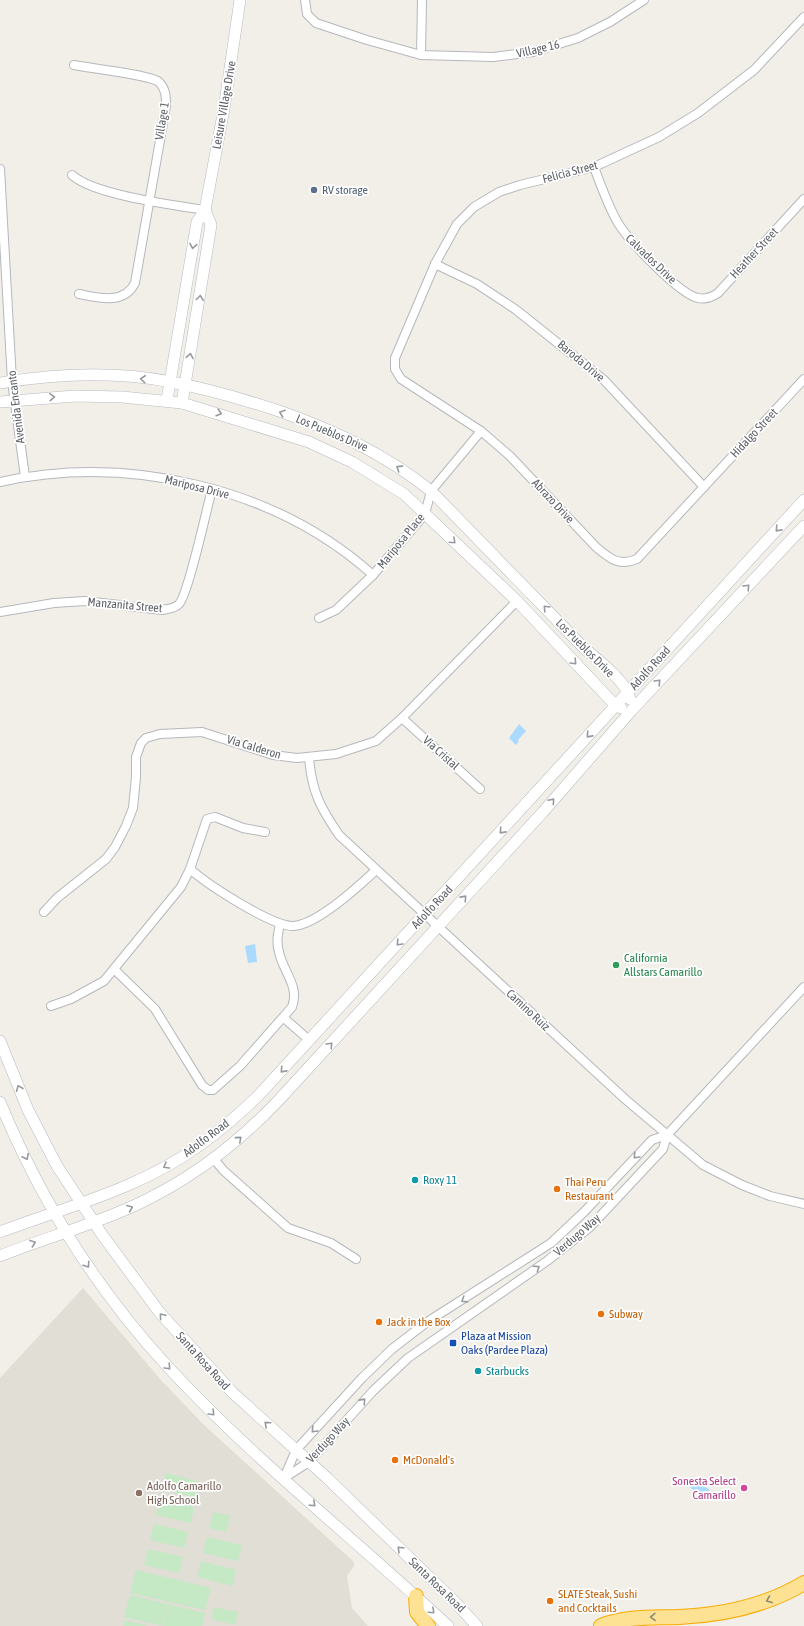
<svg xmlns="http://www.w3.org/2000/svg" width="804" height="1626" font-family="'Asap Condensed',sans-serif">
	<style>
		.education { fill: #e1ded6 }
		.green { fill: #c5e8c5 }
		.water { fill: #aadaff }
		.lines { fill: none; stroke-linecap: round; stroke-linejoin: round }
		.street-casing { stroke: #b5b8bc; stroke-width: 10 }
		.secondary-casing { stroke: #b6babf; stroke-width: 12 }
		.highway-casing { stroke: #f9ab00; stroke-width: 16 }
		.street { stroke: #fff; stroke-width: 8 }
		.secondary { stroke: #fff; stroke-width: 11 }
		.highway { stroke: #fde293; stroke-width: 14 }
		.oneway { stroke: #979a9d }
		.oneway2 { stroke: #8e8975 }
		.service-dot { fill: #5c6f8a; stroke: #fff; stroke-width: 1.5 }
		.leisure-dot { fill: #2e9e5b; stroke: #fff; stroke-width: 1.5 }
		.culture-dot { fill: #0f9aa8; stroke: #fff; stroke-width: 1.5 }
		.food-dot { fill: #e8710a; stroke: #fff; stroke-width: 1.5 }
		.transit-dot { fill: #1a4fb4; stroke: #fff; stroke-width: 1.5 }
		.hotel-dot { fill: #d1479c; stroke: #fff; stroke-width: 1.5 }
		.education-dot { fill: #8d6e63; stroke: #fff; stroke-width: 1.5 }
		.labels { text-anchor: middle; stroke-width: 3.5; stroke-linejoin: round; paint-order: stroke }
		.street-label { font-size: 12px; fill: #5f6368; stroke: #fff }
		.service-label { font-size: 12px; fill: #4e5e75; stroke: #fff; text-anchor: start }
		.leisure-label { font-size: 12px; fill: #27864d; stroke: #fff; text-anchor: start }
		.culture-label { font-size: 12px; fill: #0d838f; stroke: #fff; text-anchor: start }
		.food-label { font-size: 12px; fill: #c56008; stroke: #fff; text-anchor: start }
		.transit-label { font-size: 12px; fill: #164399; stroke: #fff; text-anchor: start }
		.hotel-label { font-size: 12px; fill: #b23c85; stroke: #fff; text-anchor: end }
		.education-label { font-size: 12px; fill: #785e54; stroke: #fff; text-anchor: start }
	</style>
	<rect width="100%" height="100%" fill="#f1efe8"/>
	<polygon class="education" points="83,1288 160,1379 203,1424 354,1562 354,1566 347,1576 352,1608 368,1626 0,1626 0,1378"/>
	<g class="green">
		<polygon points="166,1473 200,1482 197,1498 162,1489"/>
		<polygon points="160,1499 194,1507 191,1523 156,1515"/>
		<polygon points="213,1512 230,1516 226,1532 209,1528"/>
		<polygon points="154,1524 188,1532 184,1548 150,1540"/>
		<polygon points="207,1537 242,1545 238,1561 203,1553"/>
		<polygon points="148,1549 183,1557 179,1573 144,1565"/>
		<polygon points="201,1561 236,1570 232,1586 197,1577"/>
		<polygon points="136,1570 211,1588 205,1610 130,1593"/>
		<polygon points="130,1595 167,1604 162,1626 124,1617"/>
		<polygon points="168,1604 205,1613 202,1626 163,1626"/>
		<polygon points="214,1607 238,1612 235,1625 211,1619"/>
		<polygon points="125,1620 148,1626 123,1626"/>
	</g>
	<g class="water">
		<polygon points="519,724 526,731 518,740 519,741 516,745 509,738"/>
		<polygon points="255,944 257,962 248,963 245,946"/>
		<polygon points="696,1481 710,1490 703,1499 690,1487"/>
	</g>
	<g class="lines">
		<g class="street-casing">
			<g id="street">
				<polyline points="305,0 307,14 316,23 367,40 421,55 493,57 533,52 578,38 610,22 644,0"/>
				<path d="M 804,17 L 754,70 L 698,113 L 659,137 L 594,167 L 520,185 L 499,192 L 474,207 L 457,224 L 435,264 L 395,358 L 395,369 L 401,379 L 481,431 L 510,456 L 596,547 C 609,558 619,567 637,559 L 804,379"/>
				<polyline points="421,55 422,0"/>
				<path d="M 74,65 C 89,68 151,75 159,82 C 166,89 166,97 166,106 L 135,283 C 124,305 99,298 79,294"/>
				<path d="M 594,167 C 601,186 608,206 618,223 C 629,241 679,294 698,298 C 706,300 712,297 718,293 L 804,199"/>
				<polyline points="0,169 12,381 25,477"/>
				<path d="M 72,175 C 94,195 173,205 205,210"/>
				<polyline points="435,264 477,284 515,309 604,380 704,487"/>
				<path d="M 0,482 C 128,454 275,487 373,575"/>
				<path d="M 0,612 L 54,603 L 85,601 L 162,610 C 167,609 174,609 179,604 C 188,595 207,508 212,489"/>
				<polyline points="319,618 336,610 373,575 425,514 431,491 481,431"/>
				<polyline points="402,718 480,789"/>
				<path d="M 309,758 C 312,792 320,807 339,835 L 625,1099 L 703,1165 L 742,1185 L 770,1196 L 804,1204"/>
				<path d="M 190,869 C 207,884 272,927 294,926 C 317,924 359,886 376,870"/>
				<polyline points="44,912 57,898 106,859 115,847 126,826 133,808 136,777 136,757 141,743 146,738 160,734 202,732 273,755 297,758 336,754 376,741 402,718 517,601"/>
				<path d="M 114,969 L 155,1009 L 202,1085 L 208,1090 L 213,1090 L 240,1066 L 292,1007 C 300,986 283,972 279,952 C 276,942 278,933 280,924"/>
				<polyline points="51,1006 71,999 104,981 181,887 190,869 207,819 215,817 243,828 265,832"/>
				<polyline points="284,1018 309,1040"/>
				<polyline points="214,1159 223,1170 288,1228 331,1243 356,1259"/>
				<polyline points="284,1478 309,1462 373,1391 408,1358 547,1261 590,1227 663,1149 667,1135 804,987"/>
				<polyline points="284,1478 296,1450 362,1378 392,1349 427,1322 551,1243 584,1212 652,1140 667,1135"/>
			</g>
		</g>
		<g class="secondary-casing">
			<g id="secondary">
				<path d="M 0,383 C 55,374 116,371 171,382 C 209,389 246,400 282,412 C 337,432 385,454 431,491 L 584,648 C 597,659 627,682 630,699"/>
				<polyline points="167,400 197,222 205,210 224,109 240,0"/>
				<polyline points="0,402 75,396 122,397 182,403 309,442 352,462 404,494 517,601 616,706 621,708"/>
				<polyline points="182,403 211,225 205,210"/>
				<polyline points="0,1041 28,1110 57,1166 103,1236 160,1313 233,1393 326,1477 455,1602 477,1626"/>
				<path d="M 0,1102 C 40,1199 97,1290 168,1367 C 254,1460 355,1539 448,1626"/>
				<path d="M 0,1232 C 66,1207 139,1189 197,1147 C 219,1132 239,1114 258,1096 L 804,500"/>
				<path d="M 0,1256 C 47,1237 97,1224 142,1202 C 194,1177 238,1143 278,1101 L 543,812 L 631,711 L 804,526"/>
			</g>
		</g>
		<g class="highway-casing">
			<g id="highway">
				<polyline points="416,1596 417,1612 428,1626"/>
				<path d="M 601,1626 C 626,1616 653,1618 679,1617 C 724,1615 766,1606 804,1583"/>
			</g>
		</g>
		<use href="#street" class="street"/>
		<use href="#secondary" class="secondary"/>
		<use href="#highway" class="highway"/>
	</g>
	<defs><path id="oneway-chevron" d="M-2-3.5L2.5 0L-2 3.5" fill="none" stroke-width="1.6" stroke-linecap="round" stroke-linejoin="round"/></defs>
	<g class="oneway">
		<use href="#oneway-chevron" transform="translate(193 246) rotate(100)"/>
		<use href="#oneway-chevron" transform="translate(200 298) rotate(-82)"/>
		<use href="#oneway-chevron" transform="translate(190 356) rotate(-80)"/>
		<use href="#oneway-chevron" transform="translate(143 379) rotate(-174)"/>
		<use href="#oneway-chevron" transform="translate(52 397) rotate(-4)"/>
		<use href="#oneway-chevron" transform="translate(219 413) rotate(17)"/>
		<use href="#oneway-chevron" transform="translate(282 413) rotate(-161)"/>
		<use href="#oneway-chevron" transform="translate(399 468) rotate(-147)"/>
		<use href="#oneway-chevron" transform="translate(778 529) rotate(132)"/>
		<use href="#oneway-chevron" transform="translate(453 541) rotate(43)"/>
		<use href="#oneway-chevron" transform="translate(747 587) rotate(-47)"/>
		<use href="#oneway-chevron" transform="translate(546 608) rotate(-134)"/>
		<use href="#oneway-chevron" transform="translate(574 662) rotate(47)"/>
		<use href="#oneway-chevron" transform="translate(658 682) rotate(-47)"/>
		<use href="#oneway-chevron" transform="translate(589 735) rotate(132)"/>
		<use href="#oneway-chevron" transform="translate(552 801) rotate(-49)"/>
		<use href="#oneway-chevron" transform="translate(502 831) rotate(132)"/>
		<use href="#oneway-chevron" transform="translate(464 898) rotate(-48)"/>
		<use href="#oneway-chevron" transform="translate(399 943) rotate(133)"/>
		<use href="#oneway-chevron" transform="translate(330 1045) rotate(-47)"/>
		<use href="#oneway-chevron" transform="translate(283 1070) rotate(132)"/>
		<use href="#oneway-chevron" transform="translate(19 1088) rotate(-112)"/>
		<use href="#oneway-chevron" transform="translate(239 1139) rotate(-41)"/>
		<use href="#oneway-chevron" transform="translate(636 1156) rotate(133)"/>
		<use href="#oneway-chevron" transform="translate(26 1157) rotate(63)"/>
		<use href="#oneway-chevron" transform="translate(166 1166) rotate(150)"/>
		<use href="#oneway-chevron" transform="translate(130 1208) rotate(-23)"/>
		<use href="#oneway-chevron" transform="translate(33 1243) rotate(-20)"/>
		<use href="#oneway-chevron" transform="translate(87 1265) rotate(56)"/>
		<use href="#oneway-chevron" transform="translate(537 1268) rotate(-34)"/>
		<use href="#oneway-chevron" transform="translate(464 1300) rotate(148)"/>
		<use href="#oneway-chevron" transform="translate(162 1316) rotate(-130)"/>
		<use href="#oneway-chevron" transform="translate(168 1367) rotate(47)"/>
		<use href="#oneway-chevron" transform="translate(363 1401) rotate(-48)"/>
		<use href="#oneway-chevron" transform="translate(212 1413) rotate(45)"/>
		<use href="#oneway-chevron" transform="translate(267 1424) rotate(-138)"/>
		<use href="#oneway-chevron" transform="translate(314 1430) rotate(133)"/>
		<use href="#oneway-chevron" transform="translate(313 1504) rotate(42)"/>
		<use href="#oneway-chevron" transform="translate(400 1549) rotate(-136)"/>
		<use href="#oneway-chevron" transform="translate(432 1611) rotate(43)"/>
	</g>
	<g class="oneway2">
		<use href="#oneway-chevron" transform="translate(769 1600) rotate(158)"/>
		<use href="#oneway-chevron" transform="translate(653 1617) rotate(178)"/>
	</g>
	<circle class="service-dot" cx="314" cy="190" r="4"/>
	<circle class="leisure-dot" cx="616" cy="965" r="4"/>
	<g class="culture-dot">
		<circle cx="415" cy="1180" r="4"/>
		<circle cx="478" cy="1371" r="4"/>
	</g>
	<g class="food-dot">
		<circle cx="557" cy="1189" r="4"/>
		<circle cx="601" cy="1314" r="4"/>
		<circle cx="379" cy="1322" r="4"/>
		<circle cx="395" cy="1460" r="4"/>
		<circle cx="550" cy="1601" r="4"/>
	</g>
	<rect class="transit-dot" x="449" y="1339" width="8" height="8" rx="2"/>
	<circle class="hotel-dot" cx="744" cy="1488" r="4"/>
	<circle class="education-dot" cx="139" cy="1493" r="4"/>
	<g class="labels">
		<g class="street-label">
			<text transform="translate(538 49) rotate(-13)" y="4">Village 16</text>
			<text transform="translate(224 105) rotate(-80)" y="4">Leisure Village Drive</text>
			<text transform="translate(162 121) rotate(-81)" y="4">Village 1</text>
			<text transform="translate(570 172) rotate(-15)" y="4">Felicia Street</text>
			<text transform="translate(754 253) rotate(-47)" y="4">Heather Street</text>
			<text transform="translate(651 259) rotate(44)" y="4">Calvados Drive</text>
			<text transform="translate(581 361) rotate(40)" y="4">Baroda Drive</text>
			<text transform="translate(16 407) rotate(-97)" y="4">Avenida Encanto</text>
			<text transform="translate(332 433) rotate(23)" y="4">Los Pueblos Drive</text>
			<text transform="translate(754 433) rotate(-47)" y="4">Hidalgo Street</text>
			<text transform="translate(197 487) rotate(14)" y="4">Mariposa Drive</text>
			<text transform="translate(553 501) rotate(47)" y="4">Abrazo Drive</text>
			<text transform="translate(401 541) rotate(-51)" y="4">Mariposa Place</text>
			<text transform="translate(125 605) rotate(5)" y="4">Manzanita Street</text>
			<text transform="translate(585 648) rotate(45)" y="4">Los Pueblos Drive</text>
			<text transform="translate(650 668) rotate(-48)" y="4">Adolfo Road</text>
			<text transform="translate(254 747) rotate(17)" y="4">Via Calderon</text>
			<text transform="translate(441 753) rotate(42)" y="4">Via Cristal</text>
			<text transform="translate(432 907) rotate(-47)" y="4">Adolfo Road</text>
			<text transform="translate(528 1010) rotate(43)" y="4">Camino Ruiz</text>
			<text transform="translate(206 1138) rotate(-37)" y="4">Adolfo Road</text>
			<text transform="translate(577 1235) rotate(-41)" y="4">Verdugo Way</text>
			<text transform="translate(203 1361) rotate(48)" y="4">Santa Rosa Road</text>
			<text transform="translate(328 1440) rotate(-47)" y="4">Verdugo Way</text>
			<text transform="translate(437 1585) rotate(44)" y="4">Santa Rosa Road</text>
		</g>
		<g class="service-label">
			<text x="322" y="194">RV storage</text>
		</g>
		<g class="leisure-label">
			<text x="624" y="962">California<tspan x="624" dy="14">Allstars Camarillo</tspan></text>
		</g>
		<g class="culture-label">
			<text x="423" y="1184">Roxy 11</text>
			<text x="486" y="1375">Starbucks</text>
		</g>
		<g class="food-label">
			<text x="565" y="1186">Thai Peru<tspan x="565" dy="14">Restaurant</tspan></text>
			<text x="609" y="1318">Subway</text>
			<text x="387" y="1326">Jack in the Box</text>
			<text x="403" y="1464">McDonald's</text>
			<text x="558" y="1598">SLATE Steak, Sushi<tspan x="558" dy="14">and Cocktails</tspan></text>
		</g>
		<g class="transit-label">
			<text x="461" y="1340">Plaza at Mission<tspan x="461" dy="14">Oaks (Pardee Plaza)</tspan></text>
		</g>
		<g class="hotel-label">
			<text x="736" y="1485">Sonesta Select<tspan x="736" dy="14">Camarillo</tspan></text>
		</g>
		<g class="education-label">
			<text x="147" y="1490">Adolfo Camarillo<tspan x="147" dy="14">High School</tspan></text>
		</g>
	</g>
</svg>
